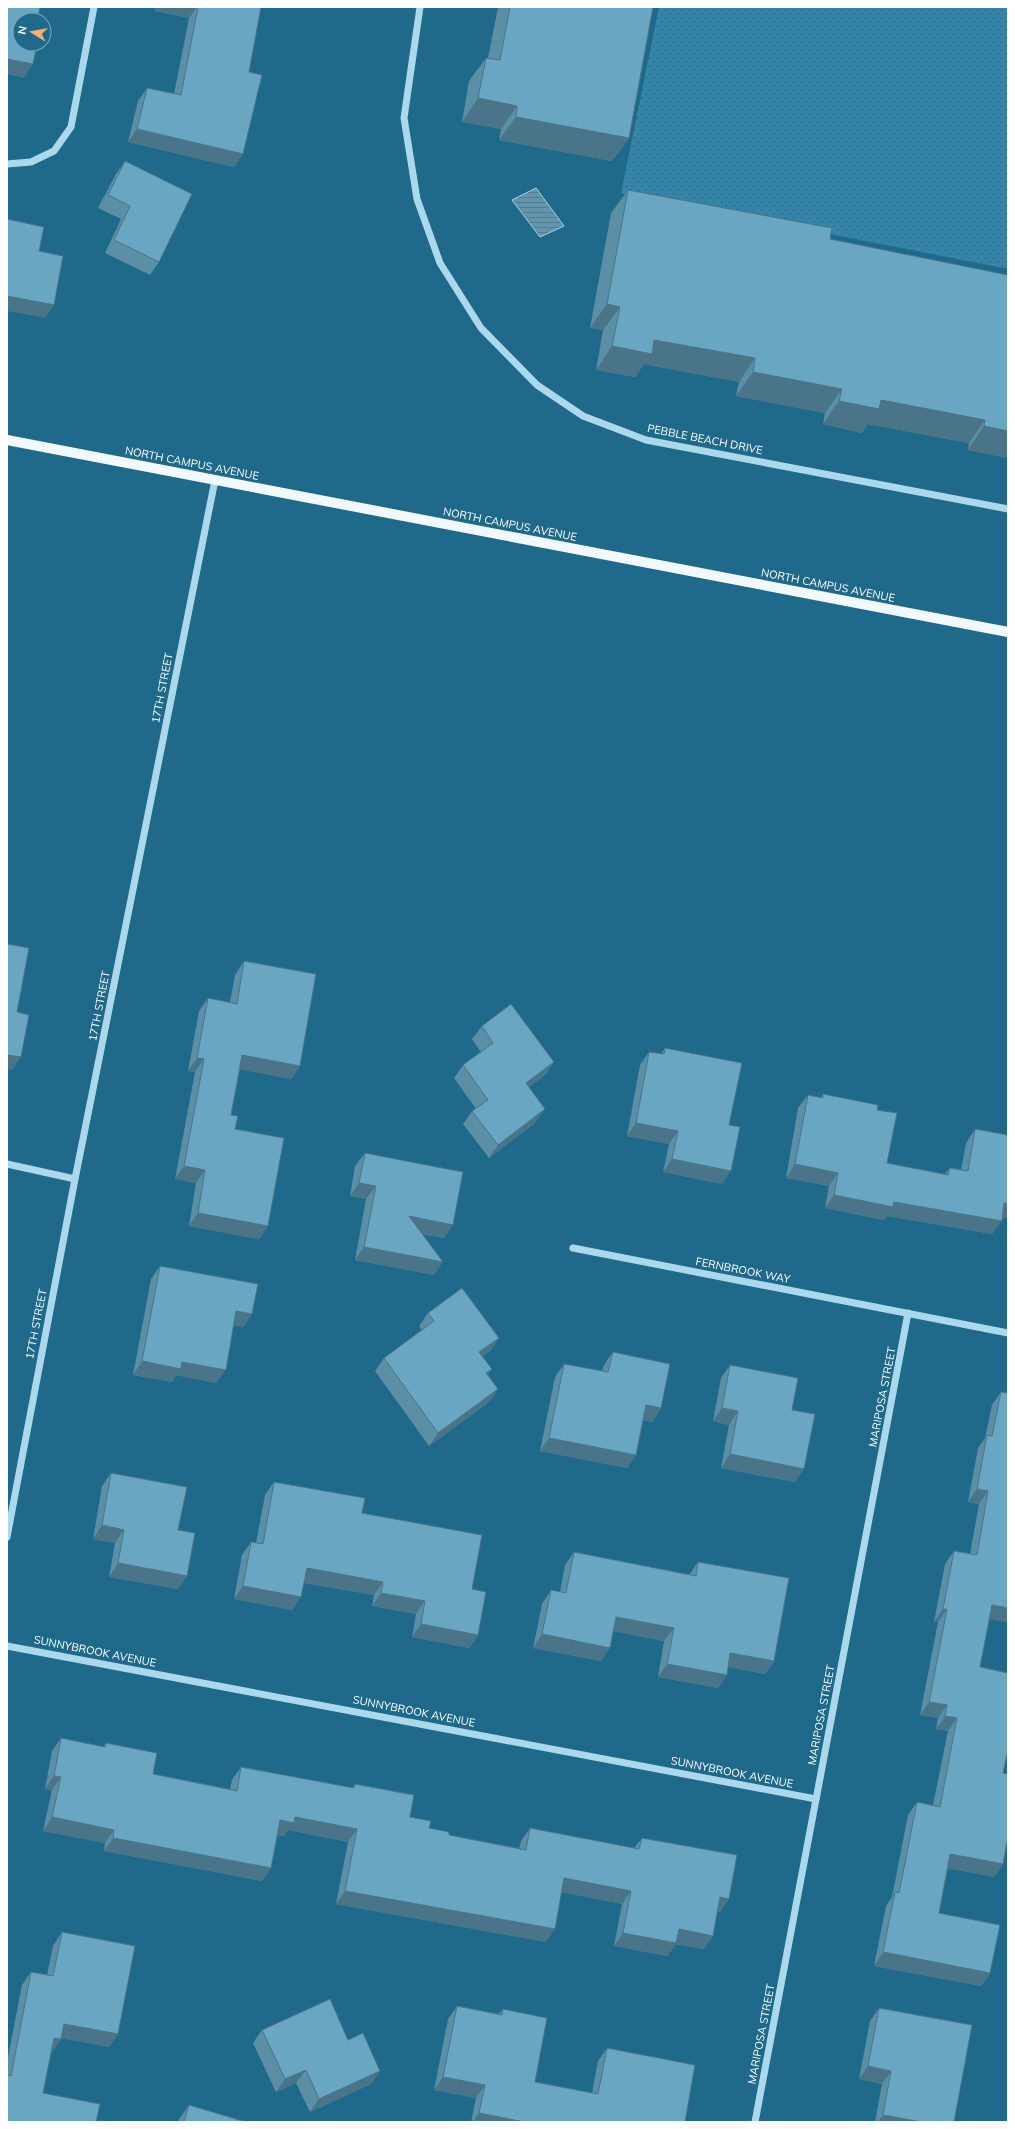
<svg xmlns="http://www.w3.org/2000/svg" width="1015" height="2129" font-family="Mulish,sans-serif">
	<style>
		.grass { fill: url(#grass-dots) }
		.water { fill: url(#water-rules); stroke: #9fd6ed }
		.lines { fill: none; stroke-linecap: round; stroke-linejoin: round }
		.minor { stroke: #acd8ec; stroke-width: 7 }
		.major { stroke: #f1f9ff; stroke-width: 10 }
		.wall { fill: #5a8fa6 }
		.shaded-wall { fill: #4a7487 }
		.building { fill: #69a6c1; stroke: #4a7487 }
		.labels { text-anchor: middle; stroke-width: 4; stroke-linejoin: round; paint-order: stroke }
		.street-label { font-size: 11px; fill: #fff; stroke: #1f698b }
	</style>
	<defs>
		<pattern id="grass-dots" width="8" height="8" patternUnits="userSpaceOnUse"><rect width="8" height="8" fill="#3385a9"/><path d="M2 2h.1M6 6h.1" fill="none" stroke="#3e6b7f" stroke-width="1.8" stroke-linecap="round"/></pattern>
		<pattern id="water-rules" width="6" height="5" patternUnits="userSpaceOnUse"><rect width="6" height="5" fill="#6294ab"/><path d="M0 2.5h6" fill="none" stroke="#5a7b8a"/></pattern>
	</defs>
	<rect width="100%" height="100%" fill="#1f698b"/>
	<polygon class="grass" points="659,7 1008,7 1008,269 621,193"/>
	<polygon class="water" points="536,188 564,226 540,237 512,200"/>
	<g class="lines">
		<g class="minor">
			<polyline points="420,7 404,118 417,199 440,263 481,328 537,385 583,416 646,440 1008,509"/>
			<polyline points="7,164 31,162 54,151 71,127 94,7"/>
			<polyline points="7,1164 75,1179"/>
			<polyline points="573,1248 1008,1333"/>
			<polyline points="7,1537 75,1179 215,480"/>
			<polyline points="7,1646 816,1799"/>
			<polyline points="755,2122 908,1313"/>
		</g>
		<polyline class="major" points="7,440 1008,632"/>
	</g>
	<g class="wall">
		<polygon points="156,7 261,7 249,72 234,167 128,142 138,101 147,88 174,94 189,18 155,11"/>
		<polygon points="498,7 653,7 629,138 612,161 499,140 501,129 462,122 469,81 486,58 488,58"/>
		<polygon points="125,161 159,262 150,275 105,253 121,219 98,208 116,174"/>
		<polygon points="628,190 830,239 1008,275 1008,458 968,450 969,443 868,424 862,433 823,424 825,413 736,396 739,382 644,364 635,377 596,370 603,330 590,328 611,213"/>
		<polygon points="244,961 300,1066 291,1079 240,1069 231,1115 235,1129 268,1226 259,1239 189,1226 196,1183 175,1179 195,1072 188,1071 199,1011 208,998 230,1002 235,975"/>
		<polygon points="482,1026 554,1062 545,1075 529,1087 536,1122 489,1158 463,1124 472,1111 476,1109 454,1078 463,1065 481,1052 472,1039"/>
		<polygon points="665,1048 729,1125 722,1184 663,1172 669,1144 627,1136 640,1065 649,1052 661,1054"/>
		<polygon points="823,1094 877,1110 887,1163 945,1174 950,1168 961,1170 966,1143 975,1129 1008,1135 1008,1216 1006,1218 1002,1218 992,1234 887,1216 884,1220 825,1208 829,1186 786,1178 798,1108 808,1095 821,1098"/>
		<polygon points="365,1153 444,1238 422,1234 434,1275 355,1260 366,1199 350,1196 355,1166"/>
		<polygon points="160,1266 252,1314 243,1327 234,1325 216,1383 176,1375 172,1382 133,1375 151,1279"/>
		<polygon points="428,1313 499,1338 490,1351 482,1356 488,1375 498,1389 489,1402 429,1446 375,1371 384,1358 422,1330 419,1326"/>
		<polygon points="613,1352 661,1408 652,1422 643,1420 636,1455 627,1468 540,1451 555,1377 564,1364 602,1371 604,1365"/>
		<polygon points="730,1365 804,1469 795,1482 721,1468 729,1425 713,1421 721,1378"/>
		<polygon points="1001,1392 1008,1622 989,1619 980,1667 1003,1773 1003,1864 994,1877 948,1868 939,1913 990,1973 981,1986 874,1966 886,1906 892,1897 908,1815 917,1802 933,1805 948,1731 936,1729 938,1718 920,1715 938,1622 934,1622 945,1564 954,1551 970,1554 979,1504 968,1502 978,1448 985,1438 992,1405"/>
		<polygon points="111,1473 178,1589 109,1577 115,1543 93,1539 102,1486"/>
		<polygon points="274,1482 362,1513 472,1589 478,1635 469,1648 412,1637 416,1614 372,1606 374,1595 304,1583 292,1610 234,1599 242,1555 251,1542 256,1543 265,1495"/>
		<polygon points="574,1552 689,1575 698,1562 774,1661 765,1674 728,1667 727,1675 718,1688 658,1677 664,1641 613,1631 601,1661 533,1648 542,1604 551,1590 560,1592 565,1565"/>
		<polygon points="61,1738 103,1747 106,1743 153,1774 230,1789 232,1780 241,1767 352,1788 355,1784 429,1828 449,1835 519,1849 521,1841 530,1828 634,1848 642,1838 729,1899 720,1912 717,1911 713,1936 704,1949 676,1944 667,1956 614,1946 622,1904 562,1892 546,1942 336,1904 348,1842 288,1830 284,1836 278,1835 271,1868 262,1881 104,1851 105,1843 43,1831 52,1790 45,1789 52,1751"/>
		<polygon points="62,1932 118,2034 109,2047 61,2038 61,2039 52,2052 51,2052 43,2093 7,2122 7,2062 22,1985 31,1972 47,1975 53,1946"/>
		<polygon points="457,2006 499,2014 503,2009 535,2082 592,2093 598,2061 607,2048 685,2122 471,2122 476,2098 434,2090 448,2019"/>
		<polygon points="879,2008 954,2122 875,2122 882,2084 859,2079 870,2021"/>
		<polygon points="262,2030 348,2040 380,2071 371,2084 310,2112 296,2083 276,2092 253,2043"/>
		<polygon points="189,2105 246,2122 178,2122 180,2118"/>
	</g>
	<g class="shaded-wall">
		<polygon points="158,7 197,7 189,18 155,11"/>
		<polygon points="7,59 33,64 24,78 7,74"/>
		<polygon points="478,98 517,106 501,129 462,122"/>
		<polygon points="516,117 629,138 612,161 499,140"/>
		<polygon points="137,129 243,154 234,167 128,142"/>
		<polygon points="7,296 54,305 45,318 7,311"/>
		<polygon points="607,304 620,307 603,330 590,328"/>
		<polygon points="654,340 755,358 739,382 644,364 635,377 596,370 612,346"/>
		<polygon points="753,372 842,389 825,413 736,396"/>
		<polygon points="881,400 985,420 969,443 868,424 862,433 823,424 839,401"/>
		<polygon points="984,426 1008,431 1008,458 968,450"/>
		<polygon points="7,1055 21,1057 12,1070 7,1069"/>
		<polygon points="242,1055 300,1066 291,1079 233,1068"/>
		<polygon points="197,1058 204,1059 195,1072 188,1071"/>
		<polygon points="554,1062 545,1075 517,1096 526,1083"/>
		<polygon points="545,1109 536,1122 489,1158 498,1145"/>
		<polygon points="636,1123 678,1131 669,1144 627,1136"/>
		<polygon points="672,1159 731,1171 722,1184 663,1172"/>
		<polygon points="795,1164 838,1173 829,1186 786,1178"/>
		<polygon points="184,1166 205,1170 196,1183 175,1179"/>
		<polygon points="359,1183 376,1186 366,1199 350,1196"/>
		<polygon points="834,1195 894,1202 1002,1221 992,1234 887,1216 884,1220 825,1208"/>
		<polygon points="1004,1203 1008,1204 1008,1216 1006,1218 995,1216"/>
		<polygon points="198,1213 268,1226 259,1239 189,1226"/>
		<polygon points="409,1216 453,1225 444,1238 400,1229"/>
		<polygon points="364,1247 443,1262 434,1275 355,1260"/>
		<polygon points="236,1311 252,1314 243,1327 227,1324"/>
		<polygon points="499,1338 490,1351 470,1365 479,1352"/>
		<polygon points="142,1361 182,1362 226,1370 216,1383 176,1375 172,1382 133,1375"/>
		<polygon points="492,1369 483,1382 486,1373"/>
		<polygon points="498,1389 489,1402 429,1446 438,1433"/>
		<polygon points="646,1405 661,1408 652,1422 636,1418"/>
		<polygon points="722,1408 738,1411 729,1425 713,1421"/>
		<polygon points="549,1438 636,1455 627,1468 540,1451"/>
		<polygon points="730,1454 804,1469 795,1482 721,1468"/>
		<polygon points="977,1489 988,1491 979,1504 968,1502"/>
		<polygon points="102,1525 124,1530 115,1543 93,1539"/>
		<polygon points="118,1563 187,1576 178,1589 109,1577"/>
		<polygon points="307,1568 383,1582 374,1595 298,1582"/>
		<polygon points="243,1586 301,1597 292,1610 234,1599"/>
		<polygon points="381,1593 425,1601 416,1614 372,1606"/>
		<polygon points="992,1605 1008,1608 1008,1622 983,1618"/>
		<polygon points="943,1609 947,1609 938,1622 934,1622"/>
		<polygon points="616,1617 674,1628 664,1641 607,1630"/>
		<polygon points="421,1624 478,1635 469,1648 412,1637"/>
		<polygon points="542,1634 610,1648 601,1661 533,1648"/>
		<polygon points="730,1653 774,1661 765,1674 721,1666"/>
		<polygon points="667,1664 727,1675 718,1688 658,1677"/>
		<polygon points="929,1702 947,1705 938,1718 920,1715"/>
		<polygon points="945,1716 957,1718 948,1731 936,1729"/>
		<polygon points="54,1776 61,1777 52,1790 45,1789"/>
		<polygon points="52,1817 114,1830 105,1843 43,1831"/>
		<polygon points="295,1817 357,1829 348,1842 288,1830 284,1836 271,1833 280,1820"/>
		<polygon points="113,1838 271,1868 262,1881 104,1851"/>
		<polygon points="950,1854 1003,1864 994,1877 941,1867"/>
		<polygon points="564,1878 631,1891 622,1904 555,1891"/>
		<polygon points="345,1891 555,1929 546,1942 336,1904"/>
		<polygon points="720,1897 729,1899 720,1912 711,1910"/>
		<polygon points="679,1929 713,1936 704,1949 676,1944 667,1956 614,1946 623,1933"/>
		<polygon points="883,1952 990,1973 981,1986 874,1966"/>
		<polygon points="64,2024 118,2034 109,2047 54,2037"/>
		<polygon points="54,2038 61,2039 52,2052 45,2051"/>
		<polygon points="868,2066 891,2071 882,2084 859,2079"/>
		<polygon points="306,2070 296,2083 276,2092 285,2079"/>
		<polygon points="380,2071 371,2084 310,2112 319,2099"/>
		<polygon points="443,2077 485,2085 476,2098 434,2090"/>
		<polygon points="479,2113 524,2122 473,2122"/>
		<polygon points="883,2115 922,2122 878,2122"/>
	</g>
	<g class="building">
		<polygon points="7,7 40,7 37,20 20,20 20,44 37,44 33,64 7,59"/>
		<polygon points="198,7 261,7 249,72 262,75 243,154 137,129 147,88 181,95"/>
		<polygon points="510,7 653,7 629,138 516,117 517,106 478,98 486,58 500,60"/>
		<polygon points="125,161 192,194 159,262 114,240 130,206 108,195"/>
		<polygon points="628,190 832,228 830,239 1008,275 1008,431 984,426 985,420 881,400 879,409 839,401 842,389 753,372 755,358 654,340 652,354 612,346 620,307 607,304"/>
		<polygon points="7,219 44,227 39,251 63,256 54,305 7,296"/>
		<polygon points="7,944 29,948 17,1012 29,1015 21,1057 7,1055"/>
		<polygon points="244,961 316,974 300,1066 242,1055 231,1115 238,1116 235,1129 284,1138 268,1226 198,1213 205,1170 184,1166 204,1059 197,1058 208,998 237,1004"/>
		<polygon points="511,1004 554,1062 526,1083 545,1109 498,1145 472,1111 488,1100 463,1065 493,1043 482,1026"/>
		<polygon points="665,1048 742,1063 729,1125 740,1127 731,1171 672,1159 678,1131 636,1123 649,1052 664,1054"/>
		<polygon points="823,1094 878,1105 877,1110 897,1113 887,1163 948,1175 950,1168 968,1171 975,1129 1008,1135 1008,1204 1004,1203 1002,1221 894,1202 893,1207 834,1195 838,1173 795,1164 808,1095 823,1098"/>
		<polygon points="365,1153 463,1172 453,1225 409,1216 443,1262 364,1247 376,1186 359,1183"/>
		<polygon points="160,1266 258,1284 252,1314 236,1311 226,1370 182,1362 181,1369 142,1361"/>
		<polygon points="462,1288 499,1338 479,1352 492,1369 486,1373 498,1389 438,1433 384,1358 434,1321 428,1313"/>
		<polygon points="613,1352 670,1364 661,1408 646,1405 636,1455 549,1438 564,1364 608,1372"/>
		<polygon points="730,1365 798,1378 792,1410 815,1414 804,1469 730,1454 738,1411 722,1408"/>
		<polygon points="1001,1392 1008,1393 1008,1608 992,1605 980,1667 1008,1673 1008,1750 1003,1773 1008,1774 1008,1837 1003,1864 950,1854 939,1913 1000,1925 990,1973 883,1952 895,1892 899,1893 917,1802 940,1807 957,1718 945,1716 947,1705 929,1702 947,1609 943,1609 954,1551 977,1555 988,1491 977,1489 987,1435 992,1436"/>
		<polygon points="111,1473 187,1487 178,1530 195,1533 187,1576 118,1563 124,1530 102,1525"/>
		<polygon points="274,1482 365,1498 362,1513 482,1535 472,1589 486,1592 478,1635 421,1624 425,1601 381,1593 383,1582 307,1568 301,1597 243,1586 251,1542 263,1544"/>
		<polygon points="574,1552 696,1576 698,1562 789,1578 774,1661 730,1653 727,1675 667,1664 674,1628 616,1617 610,1648 542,1634 551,1590 566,1593"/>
		<polygon points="61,1738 105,1747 106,1743 157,1753 153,1774 237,1791 241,1767 354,1788 355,1784 414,1795 410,1817 431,1821 429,1828 449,1832 449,1835 526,1850 530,1828 639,1849 642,1838 737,1855 729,1899 720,1897 713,1936 679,1929 676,1943 623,1933 631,1891 564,1878 555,1929 345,1891 357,1829 295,1817 294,1823 280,1820 271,1868 113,1838 114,1830 52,1817 61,1777 54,1776"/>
		<polygon points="62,1932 135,1946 118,2034 64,2024 61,2039 54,2038 43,2093 100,2104 96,2122 7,2122 7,2075 11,2076 31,1972 53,1976"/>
		<polygon points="330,1999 348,2040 363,2033 380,2071 319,2099 306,2070 285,2079 262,2030"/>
		<polygon points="457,2006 502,2015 503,2009 547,2018 535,2082 598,2094 607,2048 695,2065 685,2122 524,2122 479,2113 485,2085 443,2077"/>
		<polygon points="879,2008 972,2025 954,2122 922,2122 883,2115 891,2071 868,2066"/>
		<polygon points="189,2105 246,2122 184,2122"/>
	</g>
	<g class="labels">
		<g class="street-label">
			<text transform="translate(705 439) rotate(11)" y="4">PEBBLE BEACH DRIVE</text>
			<text transform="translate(192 463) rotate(11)" y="4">NORTH CAMPUS AVENUE</text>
			<text transform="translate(510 524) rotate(11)" y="4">NORTH CAMPUS AVENUE</text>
			<text transform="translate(828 585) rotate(11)" y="4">NORTH CAMPUS AVENUE</text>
			<text transform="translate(162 688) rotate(-79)" y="4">17TH STREET</text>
			<text transform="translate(99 1006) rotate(-79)" y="4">17TH STREET</text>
			<text transform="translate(743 1270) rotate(11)" y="4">FERNBROOK WAY</text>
			<text transform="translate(36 1324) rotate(-79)" y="4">17TH STREET</text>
			<text transform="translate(882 1397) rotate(-79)" y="4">MARIPOSA STREET</text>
			<text transform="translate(95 1651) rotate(11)" y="4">SUNNYBROOK AVENUE</text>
			<text transform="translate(414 1711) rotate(11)" y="4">SUNNYBROOK AVENUE</text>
			<text transform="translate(821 1715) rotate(-79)" y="4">MARIPOSA STREET</text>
			<text transform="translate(732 1772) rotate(11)" y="4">SUNNYBROOK AVENUE</text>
			<text transform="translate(761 2034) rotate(-79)" y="4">MARIPOSA STREET</text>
		</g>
	</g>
	<rect width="1015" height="2129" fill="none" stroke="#ffffff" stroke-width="16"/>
	<g transform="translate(32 32) rotate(281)"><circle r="19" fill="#1f698b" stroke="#79a5b9"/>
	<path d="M0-3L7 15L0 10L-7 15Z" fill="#faae6c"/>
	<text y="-6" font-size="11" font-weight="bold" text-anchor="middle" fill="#ffffff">N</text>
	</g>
</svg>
